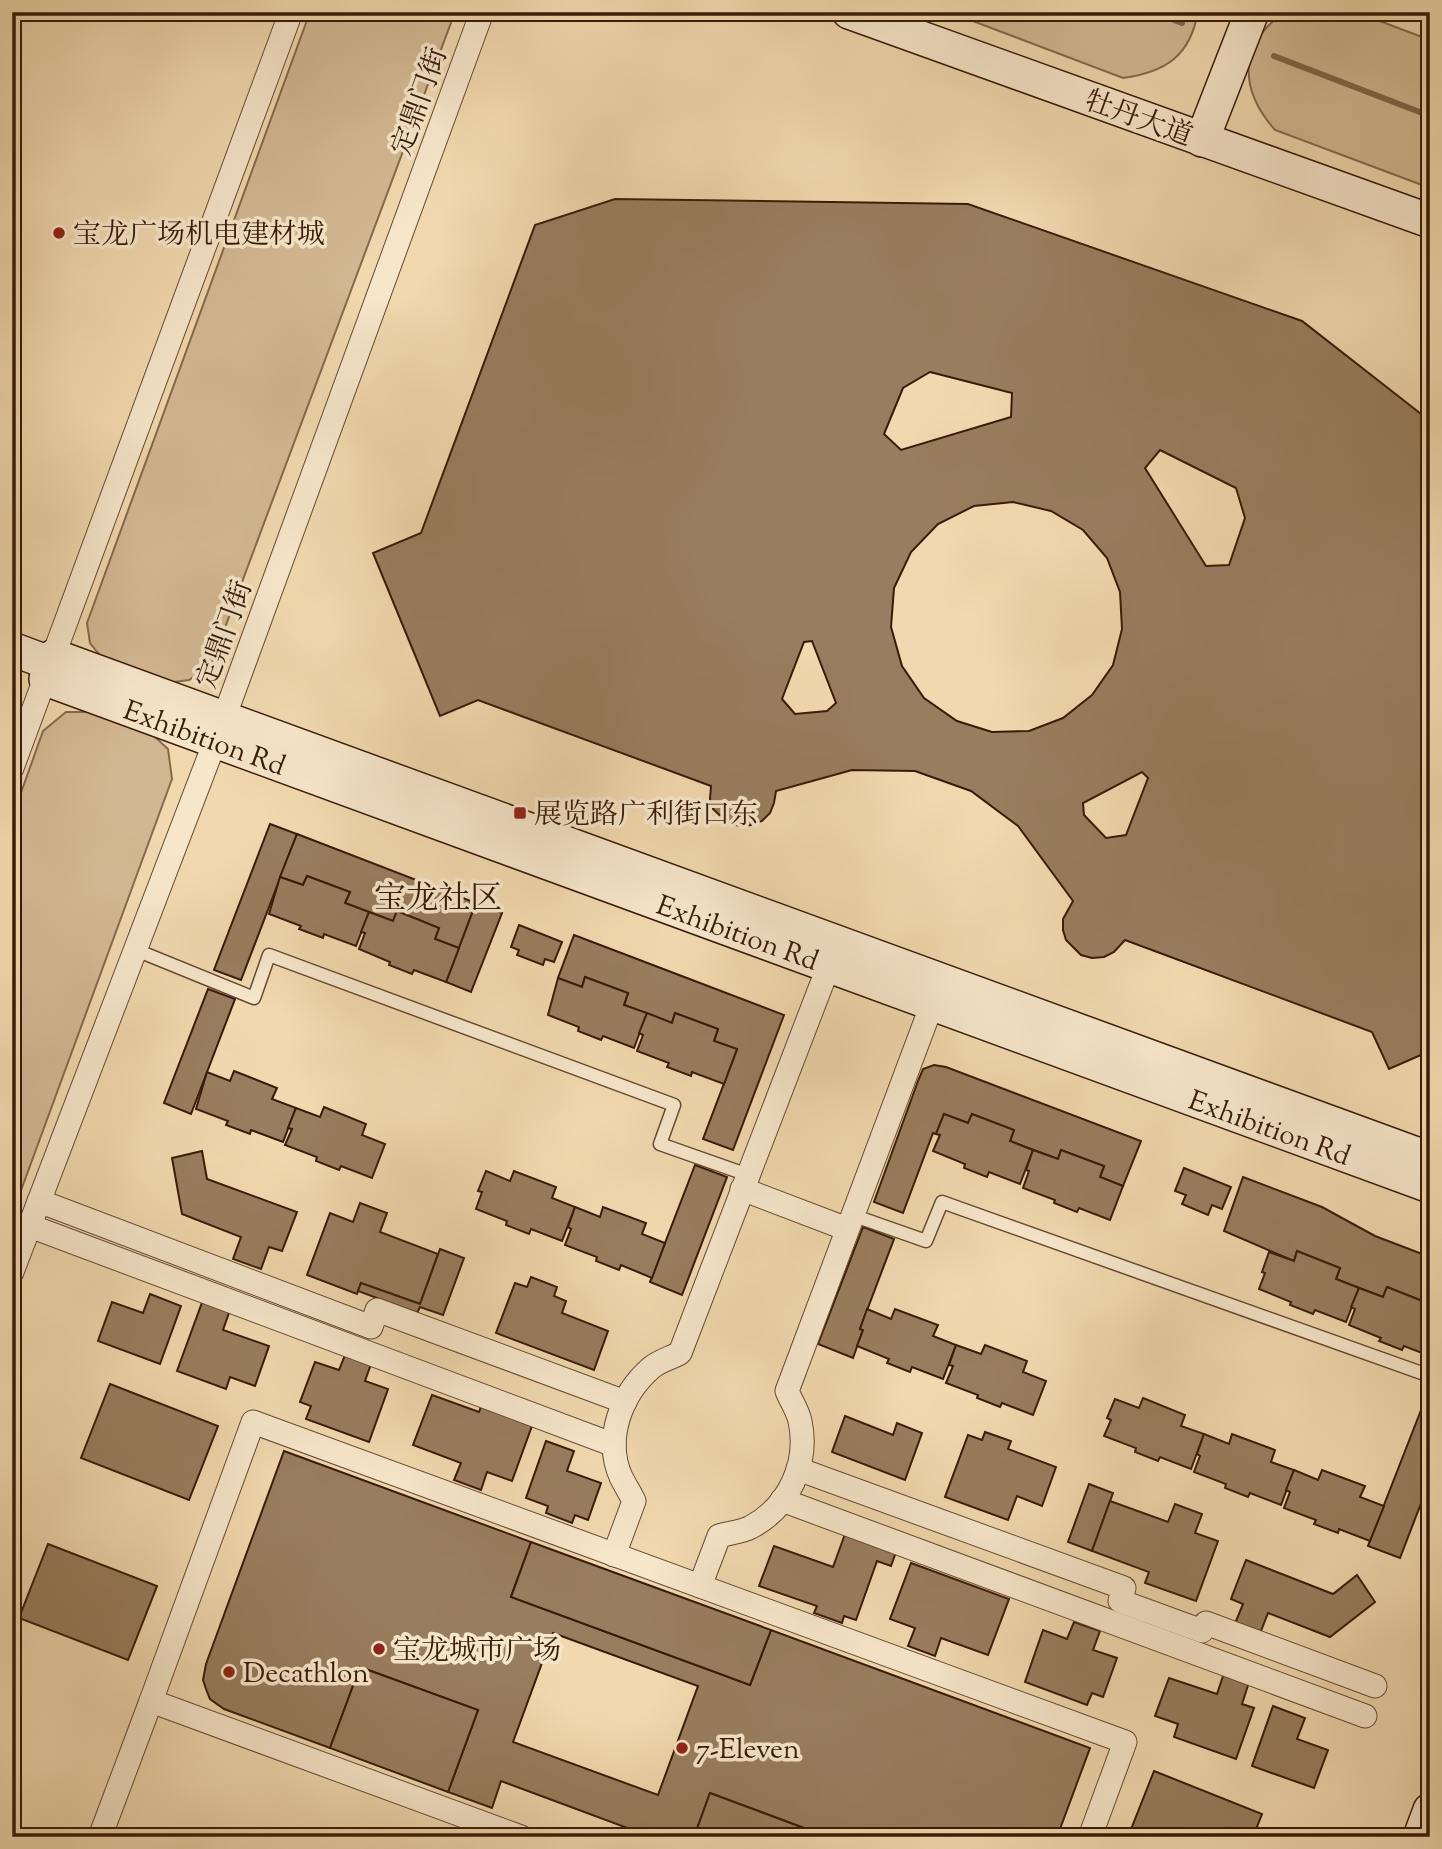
<svg xmlns="http://www.w3.org/2000/svg" width="1442" height="1849" font-family="'Sorts Mill Goudy','Noto Serif SC',serif">
	<style>
		.green { fill: #d2b892; stroke: #856a4c; stroke-width: 2 }
		.lines { fill: none; stroke-linecap: round; stroke-linejoin: round }
		.stream { stroke: #816649; stroke-width: 6 }
		.building { fill: #987d5e; stroke: #381b07; stroke-width: 2; fill-rule: evenodd }
		.lane-casing { stroke: #664a31; stroke-width: 15 }
		.street-casing { stroke: #664a31; stroke-width: 25 }
		.secondary-casing { stroke: #381b07; stroke-width: 36 }
		.lane { stroke: #f6e6ca; stroke-width: 12 }
		.street { stroke: #f6e6ca; stroke-width: 23 }
		.secondary { stroke: #f6e6ca; stroke-width: 33 }
		.poi-dot { fill: #8f2418; stroke: #f6e6ca; stroke-width: 2.5 }
		.labels { text-anchor: middle; stroke-width: 7; stroke-linejoin: round; paint-order: stroke }
		.street-label { font-size: 28px; fill: #381b07; stroke: #f6e6ca }
		.poi-label { font-size: 28px; fill: #381b07; stroke: #f6e6ca; text-anchor: start }
		.quarter-label { font-size: 32px; fill: #381b07; stroke: #f6e6ca }
	</style>
	<rect width="100%" height="100%" fill="#f1d8ae"/>
	<filter id="stains"><feTurbulence type="fractalNoise" baseFrequency=".00286" numOctaves="4"/><feColorMatrix values="0 0 0 0 .2 0 0 0 0 .09 0 0 0 0 .02 0 0 0 .5 -.17"/></filter>
	<radialGradient id="worn" r=".72"><stop offset=".6" stop-color="#630" stop-opacity="0"/><stop offset="1" stop-color="#630" stop-opacity=".3"/></radialGradient>
	<g class="green">
		<polygon points="310,12 455,12 211,665 189,680 167,683 102,658 90,643 87,623"/>
		<path d="M 949,12 L 1198,12 C 1190,56 1166,72 1123,78 Z"/>
		<path d="M 1284,12 L 1356,12 L 1430,40 L 1430,188 L 1275,130 C 1239,89 1238,46 1284,12 Z"/>
		<polygon points="66,712 89,712 154,736 168,749 172,779 12,1215 12,818 43,731"/>
	</g>
	<g class="lines">
		<g class="stream">
			<polyline points="1154,12 1182,23"/>
			<polyline points="1274,56 1430,116"/>
		</g>
	</g>
	<g class="building">
		<path d="M 615,199 L 968,204 L 1302,321 L 1430,421 L 1430,1051 L 1389,1069 L 1372,1032 L 1125,940 L 1114,952 L 1104,957 L 1092,958 L 1081,955 L 1066,940 L 1063,930 L 1063,919 L 1073,901 L 1018,826 L 971,791 L 915,771 L 852,770 L 776,791 L 774,803 L 770,813 L 762,821 L 751,825 L 740,826 L 728,823 L 713,809 L 710,799 L 711,786 L 478,700 L 440,716 L 373,553 L 421,533 L 535,225 ZM 930,372 L 1012,393 L 1011,417 L 901,450 L 884,434 L 903,388 ZM 1160,450 L 1236,488 L 1245,518 L 1229,565 L 1206,566 L 1145,468 ZM 1013,502 L 1051,511 L 1083,530 L 1107,558 L 1120,592 L 1122,629 L 1113,665 L 1092,695 L 1063,718 L 1029,731 L 992,732 L 957,721 L 924,698 L 902,666 L 891,627 L 894,588 L 911,552 L 938,524 L 974,506 ZM 812,641 L 836,703 L 827,711 L 795,714 L 782,699 L 804,642 ZM 1142,772 L 1148,778 L 1126,835 L 1106,838 L 1084,815 L 1083,803 Z"/>
		<polygon points="270,824 297,834 241,980 214,970"/>
		<polygon points="297,834 476,903 459,948 435,939 439,928 397,911 393,921 345,903 350,892 307,876 303,885 280,877"/>
		<polygon points="307,876 350,892 345,903 369,912 356,946 324,934 323,938 299,929 301,926 269,914 280,877 303,885"/>
		<polygon points="476,903 502,913 471,992 446,982"/>
		<polygon points="397,911 439,928 435,939 459,948 446,982 414,970 412,974 389,965 390,962 359,949 365,933 361,932 369,912 393,921"/>
		<polygon points="519,925 562,942 554,962 545,959 543,965 517,955 519,950 511,947"/>
		<polygon points="574,935 784,1015 733,1150 703,1139 737,1049 714,1041 718,1029 675,1013 672,1023 624,1005 628,993 585,977 582,987 558,978"/>
		<polygon points="585,977 628,993 624,1005 647,1013 634,1048 603,1036 601,1040 578,1031 579,1027 548,1015 558,978 582,987"/>
		<polygon points="208,989 235,999 191,1114 164,1103"/>
		<polygon points="647,1013 672,1023 675,1013 718,1029 714,1041 737,1049 724,1084 692,1072 691,1076 667,1067 669,1063 637,1051 643,1035 639,1033"/>
		<polygon points="934,1065 946,1067 1141,1141 1123,1186 1100,1177 1104,1166 1061,1150 1058,1159 1010,1141 1014,1130 972,1114 968,1123 944,1114 936,1134 933,1133 903,1213 874,1202 918,1081 923,1069"/>
		<polygon points="234,1071 277,1088 272,1099 296,1108 283,1142 251,1130 250,1134 226,1125 228,1121 196,1109 207,1072 230,1081"/>
		<polygon points="324,1107 366,1124 362,1135 385,1144 372,1178 341,1166 339,1170 316,1161 317,1157 285,1145 292,1129 288,1128 296,1108 320,1117"/>
		<polygon points="944,1114 968,1123 972,1114 1014,1130 1010,1141 1033,1150 1020,1184 989,1172 987,1177 964,1168 965,1164 933,1151 940,1135 936,1134"/>
		<polygon points="1033,1150 1058,1159 1061,1150 1104,1166 1100,1177 1123,1186 1110,1220 1079,1208 1077,1212 1054,1203 1055,1200 1023,1188 1029,1171 1026,1170"/>
		<polygon points="202,1151 207,1179 297,1212 282,1251 269,1247 261,1269 233,1259 241,1237 182,1214 172,1158"/>
		<polygon points="695,1165 727,1177 682,1295 650,1282"/>
		<polygon points="1184,1168 1231,1187 1222,1209 1212,1205 1208,1215 1182,1204 1186,1195 1175,1191"/>
		<polygon points="486,1171 510,1181 514,1171 556,1187 552,1198 575,1207 562,1241 531,1229 529,1234 506,1225 507,1221 476,1209 482,1192 478,1191"/>
		<polygon points="1243,1177 1322,1207 1375,1236 1430,1257 1430,1316 1425,1315 1430,1304 1387,1287 1383,1297 1336,1279 1340,1268 1297,1251 1294,1261 1224,1231"/>
		<polygon points="360,1203 387,1213 380,1232 438,1254 420,1304 361,1283 357,1294 307,1275 330,1213 353,1222"/>
		<polygon points="575,1207 600,1217 603,1207 646,1223 642,1234 665,1243 652,1278 621,1265 619,1270 596,1261 597,1257 565,1245 571,1229 568,1227"/>
		<polygon points="863,1227 894,1239 860,1329 863,1330 853,1358 818,1344"/>
		<polygon points="440,1249 464,1258 443,1315 420,1307 417,1313 358,1291 361,1283 420,1304"/>
		<polygon points="1297,1251 1340,1268 1336,1279 1359,1288 1346,1322 1315,1310 1313,1314 1290,1305 1291,1302 1259,1289 1265,1273 1262,1272 1269,1252 1294,1261"/>
		<polygon points="531,1277 557,1287 554,1296 566,1301 562,1313 608,1331 594,1370 496,1333 515,1283 527,1287"/>
		<polygon points="1387,1287 1430,1304 1425,1315 1430,1316 1430,1356 1404,1346 1402,1350 1379,1341 1381,1338 1349,1325 1355,1309 1351,1307 1359,1288 1383,1297"/>
		<polygon points="150,1294 181,1306 160,1364 98,1341 112,1302 143,1313"/>
		<polygon points="204,1297 231,1307 223,1330 269,1346 255,1386 230,1377 226,1389 177,1371"/>
		<polygon points="867,1309 891,1319 895,1309 938,1325 933,1336 956,1345 943,1379 912,1367 910,1372 887,1363 889,1359 857,1346 863,1330 860,1329"/>
		<polygon points="956,1345 981,1354 985,1345 1027,1361 1023,1372 1046,1381 1033,1415 1002,1403 1000,1407 977,1398 978,1395 946,1383 953,1366 949,1365"/>
		<polygon points="345,1355 371,1364 365,1381 388,1389 369,1442 306,1419 311,1406 300,1402 315,1362 339,1370"/>
		<polygon points="110,1384 218,1426 189,1500 81,1458"/>
		<polygon points="1430,1387 1430,1480 1400,1558 1368,1546"/>
		<polygon points="432,1395 479,1412 482,1404 533,1423 512,1481 487,1472 481,1490 454,1480 461,1463 413,1445"/>
		<polygon points="1143,1398 1185,1415 1181,1426 1204,1434 1191,1469 1160,1457 1158,1461 1135,1452 1136,1448 1104,1436 1111,1420 1107,1418 1115,1399 1139,1408"/>
		<polygon points="845,1416 893,1435 897,1423 922,1433 905,1480 832,1452"/>
		<polygon points="985,1432 1011,1441 1008,1449 1056,1467 1042,1506 1017,1496 1008,1520 945,1497 968,1435 982,1440"/>
		<polygon points="1204,1434 1229,1444 1232,1434 1275,1450 1271,1462 1294,1470 1281,1505 1250,1493 1248,1497 1225,1488 1226,1484 1194,1472 1200,1456 1197,1454"/>
		<polygon points="546,1441 574,1451 567,1471 601,1483 588,1520 575,1515 572,1523 546,1513 548,1506 526,1498"/>
		<path d="M 284,1451 L 531,1542 L 511,1597 L 750,1685 L 771,1630 L 1090,1748 L 1057,1837 L 828,1837 L 710,1793 L 694,1837 L 639,1837 L 641,1833 L 501,1781 L 492,1808 L 448,1792 L 478,1710 L 360,1667 L 330,1748 L 224,1709 L 210,1699 L 206,1689 L 203,1680 L 206,1664 ZM 553,1633 L 698,1686 L 658,1795 L 513,1742 Z"/>
		<polygon points="1294,1470 1318,1480 1322,1470 1365,1486 1360,1497 1384,1506 1370,1541 1339,1529 1338,1533 1314,1524 1316,1520 1284,1508 1290,1492 1286,1490"/>
		<polygon points="1089,1484 1113,1493 1092,1551 1068,1542"/>
		<polygon points="1110,1501 1168,1522 1175,1504 1202,1514 1195,1533 1218,1541 1196,1601 1145,1583 1149,1572 1092,1551"/>
		<polygon points="845,1534 896,1552 891,1566 877,1561 856,1620 844,1616 842,1623 814,1613 817,1606 759,1586 774,1546 833,1567"/>
		<polygon points="531,1542 771,1630 750,1685 511,1597"/>
		<polygon points="48,1544 157,1586 128,1660 19,1618"/>
		<polygon points="1246,1560 1333,1594 1357,1575 1375,1602 1330,1637 1268,1613 1259,1636 1234,1626 1243,1604 1231,1599"/>
		<polygon points="911,1563 1009,1599 988,1655 941,1638 935,1656 908,1646 915,1628 890,1619"/>
		<polygon points="1074,1622 1100,1631 1093,1650 1117,1658 1103,1697 1092,1693 1087,1705 1025,1682 1043,1630 1067,1639"/>
		<polygon points="360,1667 478,1710 448,1792 330,1748"/>
		<polygon points="1224,1673 1249,1682 1242,1704 1254,1708 1236,1759 1174,1737 1178,1724 1155,1716 1169,1678 1217,1694"/>
		<polygon points="1273,1706 1305,1718 1297,1739 1328,1750 1314,1788 1252,1766"/>
		<polygon points="1154,1771 1262,1814 1253,1837 1128,1837"/>
		<polygon points="710,1793 828,1837 694,1837"/>
	</g>
	<g class="lines">
		<g class="lane-casing">
			<g id="lane">
				<polyline points="136,950 254,998 269,955 674,1105 660,1144 748,1175"/>
				<polyline points="852,1215 926,1241 942,1202 1430,1376"/>
			</g>
		</g>
		<g class="street-casing">
			<g id="street">
				<polyline points="12,768 291,12"/>
				<polyline points="742,1189 847,1229"/>
				<polyline points="39,1201 371,1327 377,1310 625,1402"/>
				<polyline points="30,1226 614,1445"/>
				<polyline points="12,1272 221,726 482,12"/>
				<polyline points="798,1469 1124,1588 1120,1601 1202,1631 1206,1623 1375,1686"/>
				<polyline points="782,1500 1365,1716"/>
				<path d="M 614,1555 L 634,1501 C 630,1493 625,1485 621,1477 C 604,1439 621,1394 651,1368 C 659,1361 671,1358 680,1353 L 834,952"/>
				<path d="M 700,1586 L 719,1536 C 729,1533 742,1532 751,1527 C 789,1507 809,1463 800,1421 C 798,1411 791,1401 787,1391 L 937,991"/>
				<polyline points="100,1837 151,1701"/>
				<polyline points="521,1837 151,1701 253,1422 1125,1742 1090,1837"/>
			</g>
		</g>
		<g class="secondary-casing">
			<g id="secondary">
				<polyline points="849,12 1430,221"/>
				<polyline points="1202,140 1252,12"/>
				<polyline points="12,649 52,664"/>
				<polyline points="54,656 1430,1159"/>
				<polyline points="46,679 1430,1186"/>
				<polyline points="1420,1837 1430,1810"/>
			</g>
		</g>
		<use href="#lane" class="lane"/>
		<use href="#street" class="street"/>
		<use href="#secondary" class="secondary"/>
	</g>
	<g class="poi-dot">
		<circle cx="59" cy="233" r="7"/>
		<rect x="513" y="806" width="14" height="14" rx="3.5"/>
		<circle cx="379" cy="1649" r="7"/>
		<circle cx="229" cy="1672" r="7"/>
		<circle cx="682" cy="1748" r="7"/>
	</g>
	<g class="labels">
		<g class="street-label">
			<text transform="translate(418 101) rotate(-70)" y="10">定鼎门街</text>
			<text transform="translate(1139 117) rotate(20)" y="10">牡丹大道</text>
			<text transform="translate(223 634) rotate(-70)" y="10">定鼎门街</text>
			<text transform="translate(205 737) rotate(20)" y="10">Exhibition Rd</text>
			<text transform="translate(738 932) rotate(20)" y="10">Exhibition Rd</text>
			<text transform="translate(1270 1127) rotate(20)" y="10">Exhibition Rd</text>
		</g>
		<g class="poi-label">
			<text x="73" y="243">宝龙广场机电建材城</text>
			<text x="534" y="823">展览路广利街口东</text>
			<text x="393" y="1659">宝龙城市广场</text>
			<text x="243" y="1682">Decathlon</text>
			<text x="696" y="1758">7-Eleven</text>
		</g>
		<g class="quarter-label">
			<text x="438" y="908">宝龙社区</text>
		</g>
	</g>
	<rect width="1442" height="1849" fill="none" stroke="#f1d8ae" stroke-width="42"/>
	<rect x="14" y="14" width="1414" height="1821" fill="none" stroke="#381b07" stroke-width="3.5"/>
	<rect x="21" y="21" width="1400" height="1807" fill="none" stroke="#381b07" stroke-width="2"/>
	<rect width="100%" height="100%" filter="url(#stains)"/>
	<rect width="100%" height="100%" fill="url(#worn)"/>
</svg>
